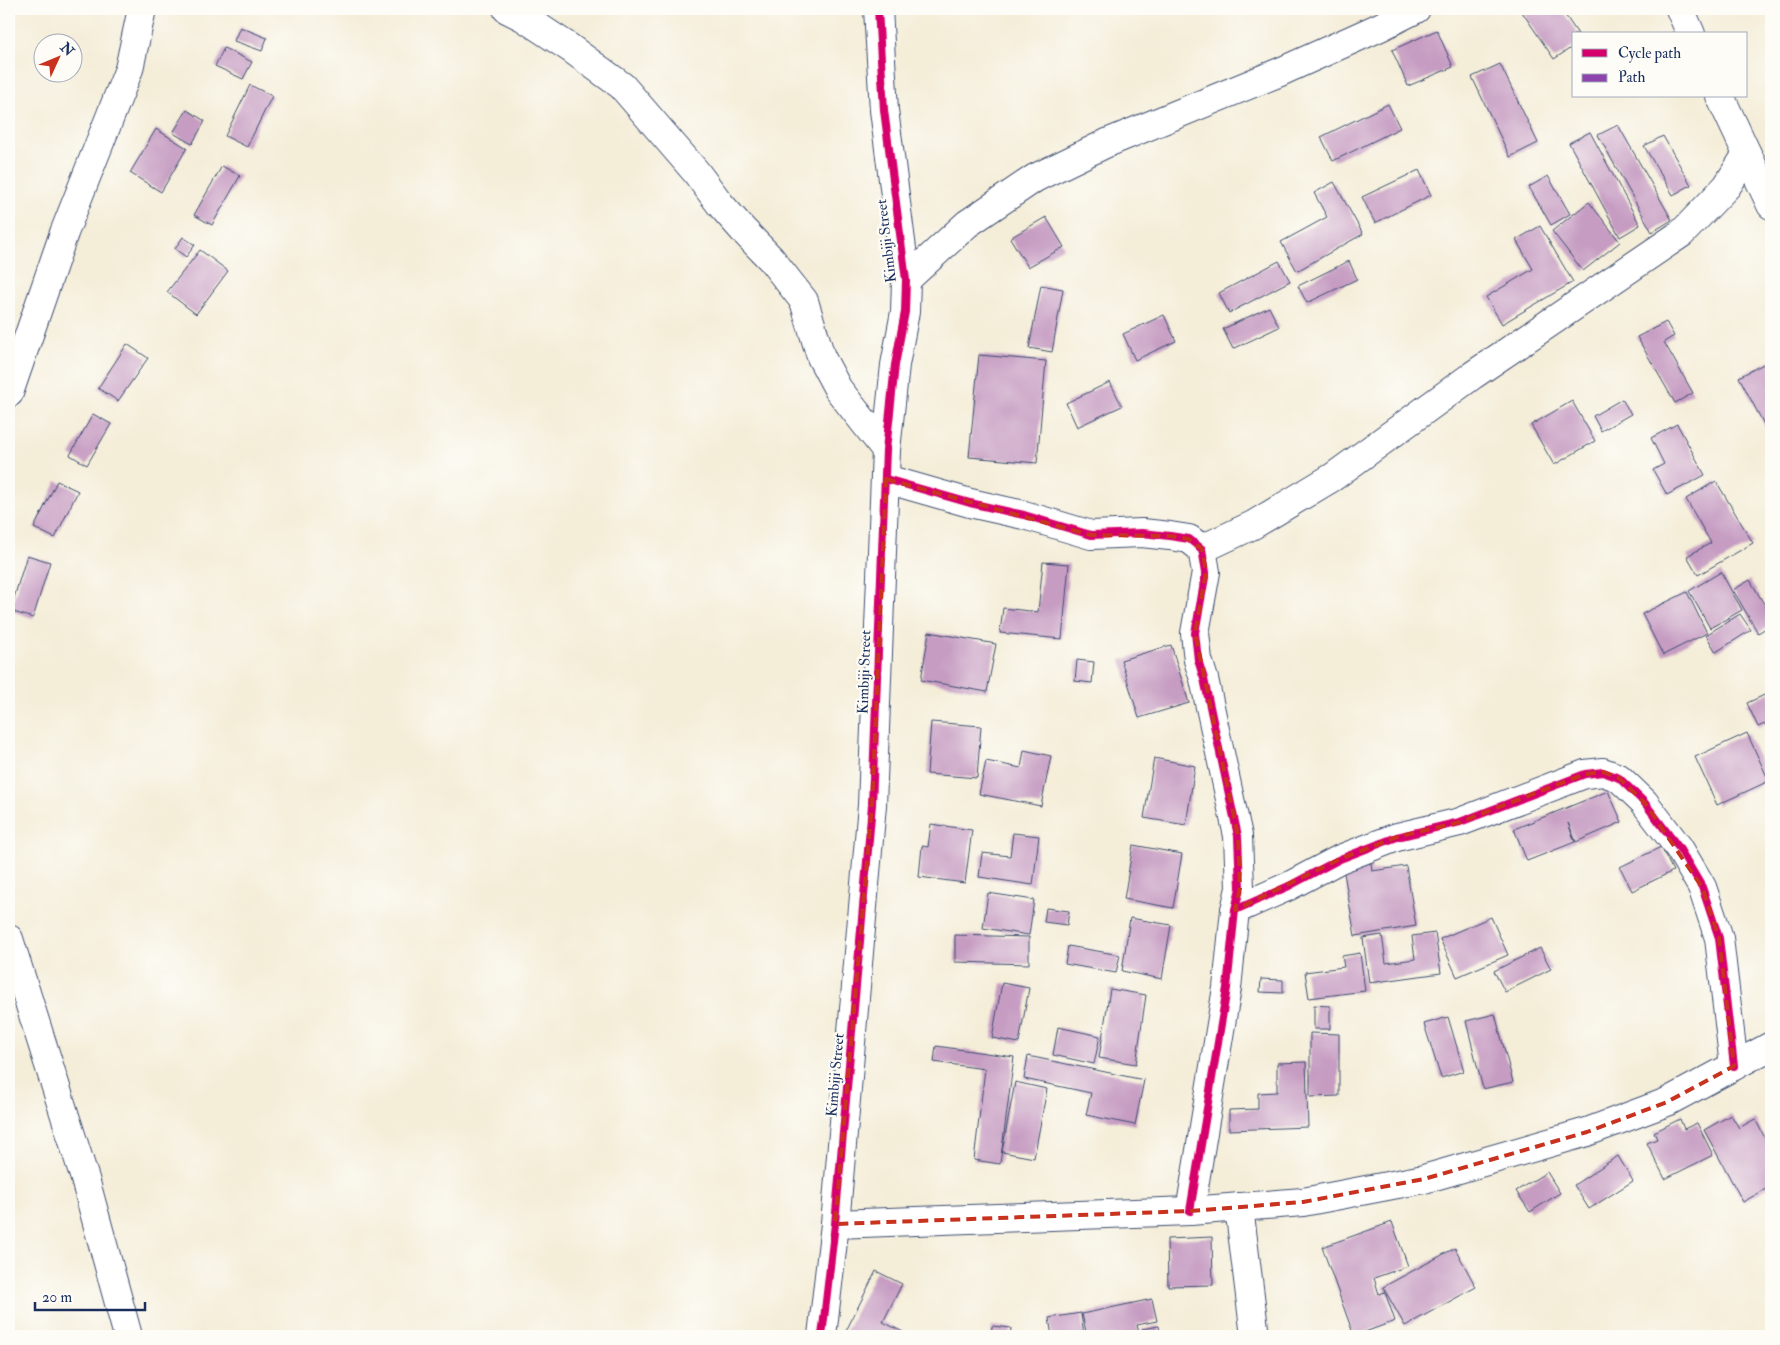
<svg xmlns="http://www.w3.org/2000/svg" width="1780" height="1345" font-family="'IM FELL Double Pica',serif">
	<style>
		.building { fill: #c69cc2 }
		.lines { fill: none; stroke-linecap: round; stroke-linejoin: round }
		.minor-casing { stroke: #3c4c70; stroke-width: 30 }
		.minor { stroke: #fff; stroke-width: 28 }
		.quiet { stroke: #8e44ad; stroke-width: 6; stroke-dasharray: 12 6; stroke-linecap: butt }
		.cycleway-casing { stroke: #fdfcf7; stroke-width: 11 }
		.cycleway { stroke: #d6006c; stroke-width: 8 }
		.marked { fill: none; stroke: #c8321e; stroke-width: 4; stroke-dasharray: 10 6; stroke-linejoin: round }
		.labels { text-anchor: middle; stroke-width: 4.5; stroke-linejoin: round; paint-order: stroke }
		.street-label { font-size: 15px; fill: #1b2f5e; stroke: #fdfcf7 }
	</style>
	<rect width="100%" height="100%" fill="#fdfcf7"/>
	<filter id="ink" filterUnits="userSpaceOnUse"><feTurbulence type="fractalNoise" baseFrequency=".02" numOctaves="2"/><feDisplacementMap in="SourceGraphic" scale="10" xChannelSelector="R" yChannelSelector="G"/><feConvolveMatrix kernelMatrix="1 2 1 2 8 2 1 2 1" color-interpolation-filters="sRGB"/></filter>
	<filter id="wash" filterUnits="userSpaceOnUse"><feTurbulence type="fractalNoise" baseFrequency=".0096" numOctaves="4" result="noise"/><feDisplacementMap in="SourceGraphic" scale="20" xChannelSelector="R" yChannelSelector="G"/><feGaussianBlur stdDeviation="1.12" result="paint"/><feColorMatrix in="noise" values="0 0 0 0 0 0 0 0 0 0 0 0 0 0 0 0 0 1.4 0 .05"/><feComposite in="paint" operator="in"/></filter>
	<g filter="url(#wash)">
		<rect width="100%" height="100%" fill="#f4edd8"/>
		<g id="blocks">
			<g class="building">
				<polygon points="1520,9 1561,9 1578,34 1574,34 1574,46 1554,59"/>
				<polygon points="240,27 267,38 262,51 234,41"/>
				<polygon points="1437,30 1453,67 1408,86 1392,50"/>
				<polygon points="224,48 252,62 243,79 215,66"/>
				<polygon points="1500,64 1538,143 1510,157 1472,77"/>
				<polygon points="250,85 272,96 247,147 225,136"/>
				<polygon points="1388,104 1400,128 1333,161 1321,137"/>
				<polygon points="187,110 205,121 192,144 173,133"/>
				<polygon points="1618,125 1672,220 1652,232 1598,135"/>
				<polygon points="156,129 187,148 161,192 130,173"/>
				<polygon points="1590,132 1640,225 1620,237 1569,143"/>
				<polygon points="1663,136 1691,185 1673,195 1644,146"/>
				<polygon points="222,166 240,176 212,225 194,215"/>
				<polygon points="1419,170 1431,195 1375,223 1362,197"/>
				<polygon points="1548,176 1570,214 1551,225 1529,187"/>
				<polygon points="1334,182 1363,234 1297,271 1281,242 1327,217 1314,193"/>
				<polygon points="1589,202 1620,242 1583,271 1552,231"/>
				<polygon points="1046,217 1064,247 1028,267 1010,238"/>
				<polygon points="1540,226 1573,282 1502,324 1486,297 1533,269 1516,240"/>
				<polygon points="183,237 195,245 186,257 175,249"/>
				<polygon points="200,250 228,271 196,314 167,292"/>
				<polygon points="1279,261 1290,281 1229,313 1219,293"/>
				<polygon points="1349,261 1357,279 1307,303 1298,286"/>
				<polygon points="1041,285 1063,289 1052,352 1029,348"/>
				<polygon points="1269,307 1279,327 1233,349 1223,329"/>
				<polygon points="1164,315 1176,341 1135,360 1123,334"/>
				<polygon points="1666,322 1674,336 1664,342 1693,393 1675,403 1637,337"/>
				<polygon points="127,344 148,358 118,401 98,388"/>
				<polygon points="979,355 1046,361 1037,463 969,457"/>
				<polygon points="1771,360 1771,430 1768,432 1739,377"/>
				<polygon points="1110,382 1122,406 1077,427 1066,403"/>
				<polygon points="1622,399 1631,414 1601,431 1593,416"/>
				<polygon points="1572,401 1595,441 1554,465 1531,425"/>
				<polygon points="93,414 111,424 87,465 70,455"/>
				<polygon points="1677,424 1705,475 1667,495 1653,470 1664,464 1651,438"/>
				<polygon points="57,481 78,491 55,538 34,528"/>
				<polygon points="1716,481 1753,543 1698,575 1687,556 1711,543 1686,499"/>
				<polygon points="27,555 50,562 33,618 10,611"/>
				<polygon points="1043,562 1069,564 1062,639 1000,633 1003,608 1038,612"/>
				<polygon points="1721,572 1742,610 1710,628 1689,591"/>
				<polygon points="1750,580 1771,616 1771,625 1758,633 1733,590"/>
				<polygon points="1687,592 1707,633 1663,655 1642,614"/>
				<polygon points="1740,614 1751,630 1716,652 1706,635"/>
				<polygon points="929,632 996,644 987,692 921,680"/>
				<polygon points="1171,645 1189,703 1139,718 1121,660"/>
				<polygon points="1077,660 1094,662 1092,683 1075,681"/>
				<polygon points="1771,692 1771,721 1758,727 1747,703"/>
				<polygon points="931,722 981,726 977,778 927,774"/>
				<polygon points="1747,733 1769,781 1717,805 1695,757"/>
				<polygon points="1024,750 1051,756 1041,806 979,794 986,761 1021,768"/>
				<polygon points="1154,758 1195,766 1186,825 1144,818"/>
				<polygon points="1608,791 1622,822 1576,842 1568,823 1575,842 1527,861 1514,829"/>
				<polygon points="931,824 972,830 965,883 919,877 922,846 928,847"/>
				<polygon points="1013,833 1039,836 1033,885 979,877 982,853 1010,856"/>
				<polygon points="1133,845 1182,854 1173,908 1124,899"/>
				<polygon points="1661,847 1673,871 1632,891 1620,867"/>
				<polygon points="1371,863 1372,871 1406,866 1416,926 1355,936 1343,867"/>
				<polygon points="988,893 1034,900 1029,935 983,928"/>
				<polygon points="1046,908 1069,911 1067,925 1044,922"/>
				<polygon points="1491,917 1508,955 1457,977 1440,939"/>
				<polygon points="1130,918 1171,925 1162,979 1122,971"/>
				<polygon points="1435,933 1441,973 1369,983 1363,938 1382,935 1386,963 1415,959 1412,936"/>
				<polygon points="955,935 1029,937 1029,964 955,962"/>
				<polygon points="1068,946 1120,955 1116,973 1065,964"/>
				<polygon points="1540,948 1551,969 1505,992 1494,971"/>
				<polygon points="1360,953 1365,991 1309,998 1305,972 1344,967 1342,956"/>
				<polygon points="1261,979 1283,980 1283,993 1260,992"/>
				<polygon points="1002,983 1029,988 1019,1043 992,1038"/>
				<polygon points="1110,989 1146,995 1136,1064 1099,1058"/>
				<polygon points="1314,1005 1330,1006 1330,1029 1314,1029"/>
				<polygon points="1495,1014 1513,1082 1483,1089 1466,1021"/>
				<polygon points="1448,1017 1464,1071 1441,1078 1424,1024"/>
				<polygon points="1058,1027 1100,1036 1094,1064 1053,1055"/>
				<polygon points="1310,1033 1339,1034 1339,1096 1310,1097"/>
				<polygon points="936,1046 1014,1057 1000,1164 974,1160 985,1069 934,1062"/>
				<polygon points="1028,1056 1144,1080 1135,1125 1086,1115 1091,1093 1024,1079"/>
				<polygon points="1306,1062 1308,1127 1229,1130 1229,1110 1258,1109 1258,1093 1277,1092 1277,1063"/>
				<polygon points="1015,1082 1047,1089 1034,1158 1002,1152"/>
				<polygon points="1731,1115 1739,1128 1755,1119 1771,1149 1771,1186 1743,1202 1704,1130"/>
				<polygon points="1680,1119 1684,1129 1697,1123 1713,1155 1665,1179 1647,1143 1657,1139 1654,1132"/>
				<polygon points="1618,1156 1633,1181 1589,1209 1574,1185"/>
				<polygon points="1547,1172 1560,1193 1530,1212 1516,1191"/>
				<polygon points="1392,1222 1408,1266 1374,1278 1379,1294 1385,1292 1395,1321 1354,1336 1322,1247"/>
				<polygon points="1212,1237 1213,1285 1168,1286 1167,1239"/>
				<polygon points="1455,1248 1476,1287 1405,1326 1383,1287"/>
				<polygon points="876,1271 902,1284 883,1322 911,1336 847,1336 844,1335"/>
				<polygon points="1152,1299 1157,1321 1137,1325 1140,1336 1087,1336 1082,1314"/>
				<polygon points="1081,1313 1084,1336 1052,1336 1049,1318"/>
				<polygon points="992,1326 1011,1328 1010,1336 991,1336"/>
				<polygon points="1159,1326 1161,1336 1143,1336 1142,1329"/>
			</g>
		</g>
	</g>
	<g filter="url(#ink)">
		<use href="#blocks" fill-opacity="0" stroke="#3c4c70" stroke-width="1"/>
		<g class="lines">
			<g class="minor-casing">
				<g id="minor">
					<polyline points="507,9 523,17 570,48 622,86 696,172 720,204 743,230 771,259 804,301 821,357 838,389 886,450"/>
					<polyline points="1680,9 1691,34"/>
					<polyline points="1720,96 1771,205"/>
					<polyline points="906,280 967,224 1035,178 1107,143 1280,72 1380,27 1416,9"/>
					<polyline points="9,393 64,233 129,69 142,9"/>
					<polyline points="886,479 970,503 1024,515 1091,535 1142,533 1170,536 1189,539 1202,549 1206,572 1195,633 1198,660 1204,679 1238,836 1240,888 1235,910 1227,988 1190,1211"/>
					<polyline points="1202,549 1253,525 1333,477 1473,375 1682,233 1727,186 1747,154"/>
					<polyline points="1235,910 1289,886 1340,859 1397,837 1460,822 1585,774 1603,772 1619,778 1644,802 1679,848 1702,887 1719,938 1734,1066"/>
					<polyline points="9,939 85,1179 128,1336"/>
					<polyline points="1239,1207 1255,1336"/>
					<polyline points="835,1224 1190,1211 1303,1202 1424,1179 1587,1132 1667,1102 1771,1046"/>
					<polyline points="822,1336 835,1224 872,805 886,450 895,365 905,312 906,280 884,110 878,9"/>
				</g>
			</g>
			<use href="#minor" class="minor"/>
			<polyline class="quiet" points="1640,1335 1641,1336"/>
			<g class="cycleway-casing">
				<g id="cycleway">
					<polyline points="886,479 970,503 1024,515 1091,535 1142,533 1170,536 1189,539 1202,549 1206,572 1195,633 1198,660 1204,679 1238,836 1240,888 1235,910 1227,988 1190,1211"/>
					<polyline points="1235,910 1289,886 1340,859 1397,837 1460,822 1585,774 1603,772 1619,778 1644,802 1679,848 1702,887 1719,938 1734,1066"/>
					<polyline points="822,1336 835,1224 872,805 886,450 895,365 905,312 906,280 884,110 878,9"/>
				</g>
			</g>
			<use href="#cycleway" class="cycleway"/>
		</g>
	</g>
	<path class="marked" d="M 886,479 L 1091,535 L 1170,536 L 1189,539 L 1202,549 L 1206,572 L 1195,633 L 1238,836 L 1240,888 L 1235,910 L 1340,859 L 1397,837 L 1460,822 L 1585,774 L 1603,772 L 1619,778 L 1644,802 L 1702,887 L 1719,938 L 1734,1066 L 1667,1102 L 1587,1132 L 1424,1179 L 1303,1202 L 1190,1211 L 835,1224 L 872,805 Z"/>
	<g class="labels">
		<g class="street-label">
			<text transform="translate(886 241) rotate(-97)" y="5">Kimbiji Street</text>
			<text transform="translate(864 672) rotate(-88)" y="5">Kimbiji Street</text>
			<text transform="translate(835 1075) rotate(-85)" y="5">Kimbiji Street</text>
		</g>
	</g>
	<rect width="1780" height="1345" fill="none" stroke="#fdfcf7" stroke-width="30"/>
	<rect x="1572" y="32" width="175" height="65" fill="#fdfcf7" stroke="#a3aaba"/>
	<rect x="1582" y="49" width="25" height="8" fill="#d6006c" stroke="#a3aaba"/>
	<text x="1618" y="58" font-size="15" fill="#1b2f5e">Cycle path</text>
	<rect x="1582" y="74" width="25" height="8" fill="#8e44ad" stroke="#a3aaba"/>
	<text x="1618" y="82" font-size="15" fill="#1b2f5e">Path</text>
	<g transform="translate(58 58) rotate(46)"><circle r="24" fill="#fdfcf7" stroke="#a3aaba"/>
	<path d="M0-4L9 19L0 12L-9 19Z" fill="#c8321e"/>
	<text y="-8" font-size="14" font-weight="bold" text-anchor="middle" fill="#1b2f5e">N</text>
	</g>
	<path d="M35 1302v8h110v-8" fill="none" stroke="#1b2f5e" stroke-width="2.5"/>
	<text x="42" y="1302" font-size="15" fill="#1b2f5e" stroke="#fdfcf7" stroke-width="4" paint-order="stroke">20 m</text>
</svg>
